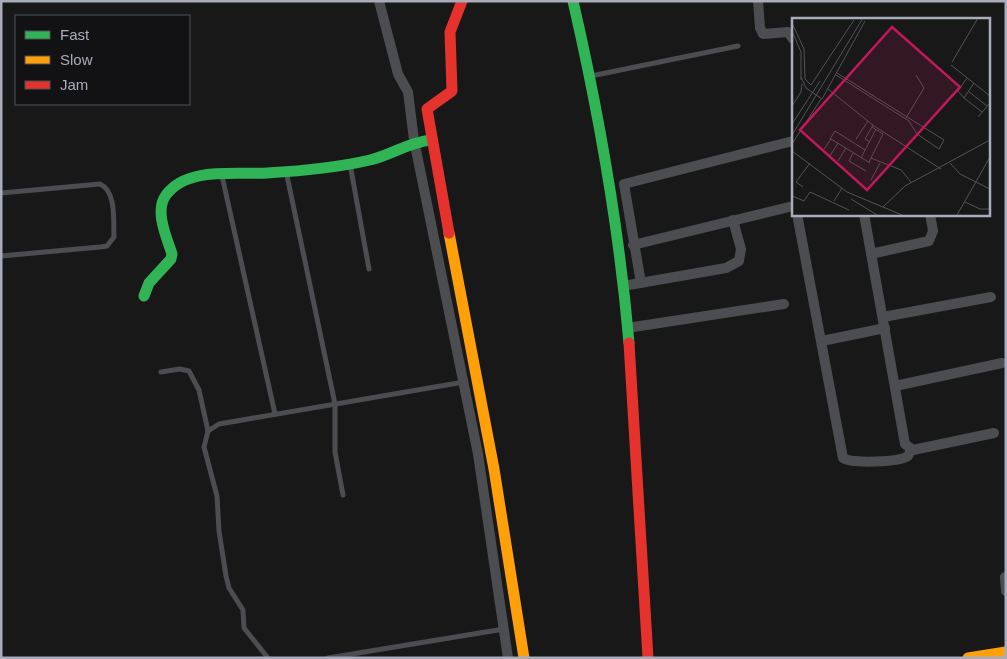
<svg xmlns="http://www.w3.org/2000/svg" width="1007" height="659" font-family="Helvetica,sans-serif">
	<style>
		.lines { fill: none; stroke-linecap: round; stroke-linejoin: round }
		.lane { stroke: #4c4d51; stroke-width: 5 }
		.street { stroke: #4c4d51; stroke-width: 10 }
		.fast { stroke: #30b455; stroke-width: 11 }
		.slow { stroke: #ff9f0a; stroke-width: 11 }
		.jam { stroke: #e5322d; stroke-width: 11 }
		.inset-road { fill: none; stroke: #525358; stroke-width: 1 }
		.view { fill: #c2185b; fill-opacity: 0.15; stroke: #c2185b; stroke-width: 2.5 }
		.inset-edge { fill: none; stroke: #a9acb9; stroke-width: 2.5 }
	</style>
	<rect width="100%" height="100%" fill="#181818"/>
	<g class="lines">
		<g class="lane">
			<polyline points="591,76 738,46"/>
			<polyline points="350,164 369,269"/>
			<polyline points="286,171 335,404 335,452 343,495"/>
			<polyline points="222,176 275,414"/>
			<path d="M 1,193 L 100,184 C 117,192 113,221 114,237 L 107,246 L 100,247 L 1,256"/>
			<polyline points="161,372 180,369 189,371 199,390 208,431"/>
			<polyline points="268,658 244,628 243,610 229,588 226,576 219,531 217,496 204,447 208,431 219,424 464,382"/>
			<polyline points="328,658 504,629"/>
		</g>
		<g class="street">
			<polyline points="379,1 398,74 408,92 414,140 478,454 508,658"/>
			<polyline points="758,1 760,28 763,34 788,32 793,39"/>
			<path d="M 797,214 L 843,458 C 851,464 900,462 908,456 L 911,450"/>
			<polyline points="864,214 905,444 913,450 994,433"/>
			<polyline points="633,245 793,206"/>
			<polyline points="871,254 929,241 933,231 930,214"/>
			<polyline points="641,283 624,184 793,141"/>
			<polyline points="623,286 726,268 739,261 741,249 733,220"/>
			<polyline points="883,317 991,297"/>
			<polyline points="627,328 784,304"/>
			<polyline points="822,341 885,328"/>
			<polyline points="895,386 1002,363"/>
			<polyline points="1005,577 1006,591"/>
		</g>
		<g class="fast">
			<path d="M 573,1 C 599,114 619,227 629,343"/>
			<path d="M 144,296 L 149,283 L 171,259 L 172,254 C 167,238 154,211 166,195 C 187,166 236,175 267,173 C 301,171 336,168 370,160 C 391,155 409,142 431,140"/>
		</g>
		<g class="slow">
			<polyline points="449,233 494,469 524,658"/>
			<polyline points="968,658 1006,652"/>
		</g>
		<g class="jam">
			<polyline points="449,233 427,109 452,91 450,32 462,1"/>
			<polyline points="629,343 648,658"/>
		</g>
	</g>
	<g transform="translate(792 18)">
		<rect width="198" height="198" fill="#181818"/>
		<path class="inset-road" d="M 0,5 L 12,31 L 13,61 L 19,67 L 62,2M 0,13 L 9,34 L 9,62M 160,44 L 186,0M 159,47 L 198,78M 44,57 L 117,103 L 125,116 L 147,131 L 152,122 L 45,55M 9,59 L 14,70 L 30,81 L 73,3M 182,65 L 172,80 L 190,94M 36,71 L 82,108 L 149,151M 176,73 L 195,88M 172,80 L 166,73 L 175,60M 0,88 L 9,74 L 10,66M 186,99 L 198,85M 114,100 L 132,70 L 124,57M 0,106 L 28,63M 0,117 L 71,0M 38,121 L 43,113 L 73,132M 64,121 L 76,103M 78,124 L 73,121 L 81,107M 0,126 L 29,81M 32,131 L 39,121 L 78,145M 0,133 L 55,174 L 110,197M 61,135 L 57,143 L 74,153M 38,138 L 46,125M 69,140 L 84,111M 79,140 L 109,152 L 119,164M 46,143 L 54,130M 77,144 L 91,116 L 80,109M 158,145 L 168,156 L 198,171M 79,162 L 88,145M 11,169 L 4,164 L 18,145M 0,178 L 12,183 L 18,174 L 57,192M 59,181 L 85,197M 42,183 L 50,170M 173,184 L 188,191 L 198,191M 91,189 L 113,168 L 198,122M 165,197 L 198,139"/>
		<path class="view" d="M 100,9 L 168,69 L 75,172 L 8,112 Z"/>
		<rect width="198" height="198" class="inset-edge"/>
	</g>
	<rect width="1007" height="659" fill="none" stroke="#a9acb9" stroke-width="5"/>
	<rect x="15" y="15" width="175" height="90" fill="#121214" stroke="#4e5056"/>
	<rect x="25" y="31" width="25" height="8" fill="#30b455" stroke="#4e5056"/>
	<text x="60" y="40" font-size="15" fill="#a9acb9">Fast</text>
	<rect x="25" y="56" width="25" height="8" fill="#ff9f0a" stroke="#4e5056"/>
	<text x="60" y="65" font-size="15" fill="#a9acb9">Slow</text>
	<rect x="25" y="81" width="25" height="8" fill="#e5322d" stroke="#4e5056"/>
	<text x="60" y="90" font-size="15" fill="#a9acb9">Jam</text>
</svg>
